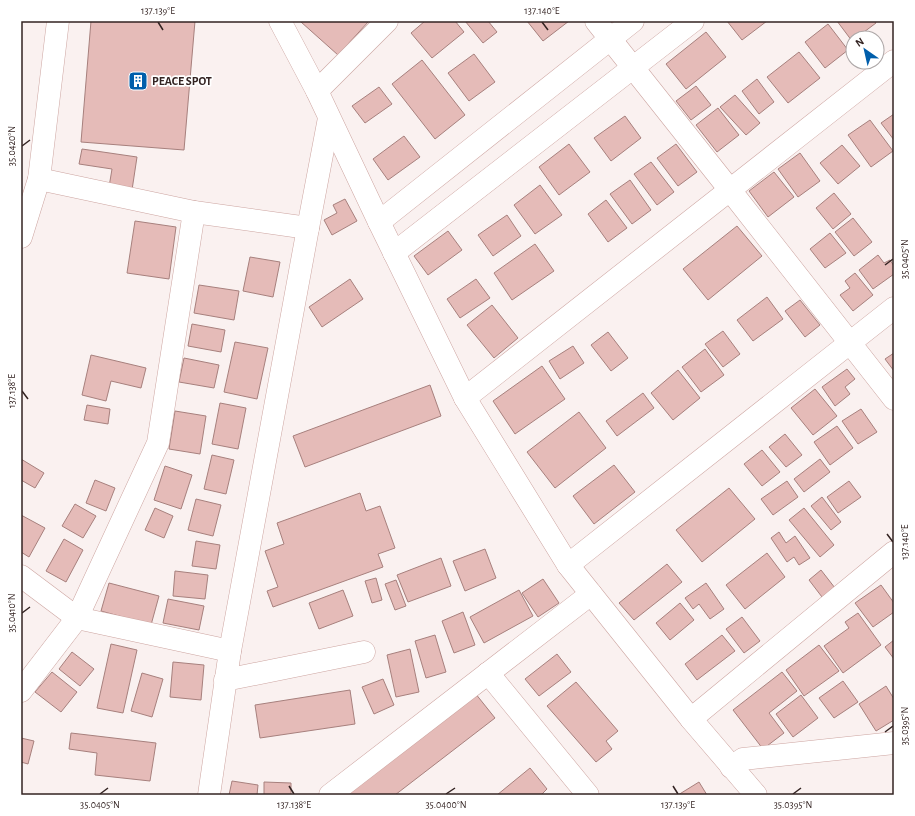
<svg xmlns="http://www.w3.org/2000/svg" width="915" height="816" font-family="'Alegreya Sans',sans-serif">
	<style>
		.building { fill: #e5bbb8; stroke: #a7807d }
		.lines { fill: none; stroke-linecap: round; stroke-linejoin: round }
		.minor-casing { stroke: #cda5a1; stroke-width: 23 }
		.major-casing { stroke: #cda5a1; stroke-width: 23 }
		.minor { stroke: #fff; stroke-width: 22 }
		.major { stroke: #fff; stroke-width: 22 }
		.ticks { fill: none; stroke: #332322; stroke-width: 1.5 }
		.labels { text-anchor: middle; stroke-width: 3.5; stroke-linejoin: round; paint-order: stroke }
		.poi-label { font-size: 12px; font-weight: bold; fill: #332322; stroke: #fff; text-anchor: start }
		.neatline { fill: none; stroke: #332322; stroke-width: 1.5 }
		.ticks-label { font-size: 10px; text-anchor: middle; fill: #332322 }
	</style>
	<rect width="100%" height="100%" fill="#faf1f0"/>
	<g class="building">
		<polygon points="91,21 195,21 184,150 81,142"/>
		<polygon points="302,21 369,21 338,55 301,22"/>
		<polygon points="425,21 455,21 464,32 432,58 411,33"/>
		<polygon points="465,21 488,21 497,32 483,43"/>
		<polygon points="527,21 569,21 543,41"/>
		<polygon points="727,21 767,21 742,40"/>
		<polygon points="837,21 875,21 876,23 856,38 853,38 852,41"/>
		<polygon points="828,24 848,50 825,68 805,42"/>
		<polygon points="706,32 726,57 686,89 666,64"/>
		<polygon points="799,52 820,78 788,103 767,77"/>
		<polygon points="474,54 495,82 469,101 448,73"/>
		<polygon points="422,60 465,115 435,139 392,84"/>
		<polygon points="757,79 774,102 759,114 742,91"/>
		<polygon points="696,86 711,105 691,120 676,101"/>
		<polygon points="379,87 392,104 365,123 352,106"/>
		<polygon points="735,95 760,123 746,135 720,107"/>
		<polygon points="718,108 739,135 717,152 696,125"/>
		<polygon points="894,114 894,140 881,123"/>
		<polygon points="625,116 641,138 611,161 594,138"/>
		<polygon points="870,120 893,151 871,167 848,135"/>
		<polygon points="404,136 420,157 388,180 373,159"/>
		<polygon points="569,144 590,172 559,195 539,167"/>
		<polygon points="676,144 697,172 678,186 657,158"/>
		<polygon points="842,145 860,166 838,184 820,163"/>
		<polygon points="82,149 137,157 132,190 109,187 112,169 79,164"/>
		<polygon points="800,153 820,181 798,197 778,169"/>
		<polygon points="651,162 674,192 657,205 634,174"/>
		<polygon points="774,172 794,197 768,217 749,191"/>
		<polygon points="630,180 651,210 632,224 610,194"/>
		<polygon points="540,185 562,215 535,234 514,205"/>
		<polygon points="834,193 851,214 833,229 816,208"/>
		<polygon points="345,199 357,221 332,235 324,220 337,213 333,205"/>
		<polygon points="606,200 627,228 608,242 588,214"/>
		<polygon points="507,215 521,236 493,256 478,235"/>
		<polygon points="853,218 872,242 854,256 835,232"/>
		<polygon points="135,221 176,227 169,279 127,273"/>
		<polygon points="737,226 762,256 708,300 683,269"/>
		<polygon points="448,231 462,250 428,275 414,256"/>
		<polygon points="830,233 846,253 825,268 810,249"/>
		<polygon points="535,244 554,271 512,300 494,273"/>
		<polygon points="878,255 884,263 890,260 894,266 894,274 873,289 859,270"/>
		<polygon points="250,257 280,262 273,297 243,291"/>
		<polygon points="855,273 873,295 853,311 840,295 850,288 845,281"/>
		<polygon points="350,279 363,299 322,327 309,307"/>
		<polygon points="476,279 490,298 460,318 447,299"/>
		<polygon points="199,285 239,291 234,320 194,313"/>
		<polygon points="767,297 783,319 753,341 737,320"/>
		<polygon points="800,300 820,325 805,337 785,311"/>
		<polygon points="492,305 518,338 494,358 467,325"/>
		<polygon points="192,324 225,330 221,352 188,346"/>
		<polygon points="723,331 740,354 723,367 705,344"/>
		<polygon points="608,332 628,358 611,371 591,345"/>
		<polygon points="235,342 268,348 257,399 224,392"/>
		<polygon points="573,346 584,363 560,379 549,361"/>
		<polygon points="705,349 724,375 701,392 682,367"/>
		<polygon points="894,353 894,371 885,359"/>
		<polygon points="91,355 146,368 141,388 111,381 106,401 82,395"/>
		<polygon points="184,358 219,365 214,388 179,382"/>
		<polygon points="542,366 565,399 515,434 493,401"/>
		<polygon points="847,369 855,379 845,387 850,394 835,406 822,387"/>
		<polygon points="678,370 700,398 673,420 651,393"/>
		<polygon points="430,385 441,416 305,467 293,436"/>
		<polygon points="815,389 837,416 813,435 791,408"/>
		<polygon points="643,393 654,408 617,436 606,421"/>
		<polygon points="220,403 246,408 238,449 212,444"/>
		<polygon points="87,405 110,409 108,424 84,420"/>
		<polygon points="861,409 877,432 858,444 842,421"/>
		<polygon points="175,411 206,416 200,454 169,449"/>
		<polygon points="579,412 606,448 555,488 527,452"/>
		<polygon points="837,426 853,448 830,465 814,442"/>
		<polygon points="785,434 802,455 786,467 769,447"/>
		<polygon points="762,450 780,472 762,486 744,464"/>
		<polygon points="212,455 234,460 226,494 204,489"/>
		<polygon points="21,459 44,473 35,488 21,480"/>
		<polygon points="820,459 830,472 804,492 794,479"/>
		<polygon points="614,465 635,492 594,524 573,496"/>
		<polygon points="165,466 192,475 181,509 154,500"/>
		<polygon points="95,480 115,488 106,511 86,503"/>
		<polygon points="787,481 798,497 773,515 761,499"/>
		<polygon points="849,481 861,497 838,513 827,497"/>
		<polygon points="729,488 755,519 702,562 676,530"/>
		<polygon points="360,493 366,511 380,506 395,548 378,554 383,567 273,607 267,591 278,587 265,551 284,544 277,523"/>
		<polygon points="822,497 841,522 831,530 811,506"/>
		<polygon points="196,499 221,505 213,536 188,530"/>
		<polygon points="75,504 96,516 83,538 62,526"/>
		<polygon points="155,508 173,516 164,538 145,530"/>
		<polygon points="804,508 834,545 820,557 789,520"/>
		<polygon points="21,515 45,528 29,557 21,552"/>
		<polygon points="779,532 786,543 795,536 810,558 799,565 794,557 787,562 771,538"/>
		<polygon points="64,539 83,550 66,582 46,571"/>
		<polygon points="196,541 220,545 216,569 192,566"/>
		<polygon points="485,549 496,578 465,591 453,561"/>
		<polygon points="767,553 785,577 745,609 726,585"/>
		<polygon points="441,558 451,586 408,602 397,575"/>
		<polygon points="667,564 682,582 634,620 619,603"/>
		<polygon points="821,570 835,588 822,597 809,580"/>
		<polygon points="175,571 208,575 205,599 173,596"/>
		<polygon points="376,578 382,600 372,603 365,581"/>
		<polygon points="543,579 559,603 538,617 522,593"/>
		<polygon points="396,580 406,606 395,610 385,584"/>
		<polygon points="109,583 159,596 151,625 101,611"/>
		<polygon points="706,583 724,609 710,619 699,604 693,609 685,598"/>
		<polygon points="881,585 894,603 894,612 873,627 855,603"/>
		<polygon points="343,590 353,616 319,629 309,603"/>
		<polygon points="519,590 533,616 484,643 470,617"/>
		<polygon points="168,599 204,606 199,630 163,623"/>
		<polygon points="680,603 694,620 670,640 656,623"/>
		<polygon points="463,612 475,645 454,653 442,621"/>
		<polygon points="858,613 881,645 843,673 824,646 849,628 845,622"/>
		<polygon points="742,617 760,641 744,653 726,629"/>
		<polygon points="435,635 446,672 426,678 415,641"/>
		<polygon points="722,635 735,651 697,680 685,664"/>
		<polygon points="894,640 894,659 885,647"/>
		<polygon points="111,644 137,650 123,713 97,708"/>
		<polygon points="819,645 839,671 804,696 786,670"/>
		<polygon points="410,649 419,692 396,697 387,655"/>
		<polygon points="72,652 94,669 80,686 59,669"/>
		<polygon points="557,654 571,672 539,696 525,679"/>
		<polygon points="173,662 204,665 201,700 170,697"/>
		<polygon points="52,672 77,692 61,712 35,692"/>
		<polygon points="782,672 797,691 769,713 784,733 763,749 733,710"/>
		<polygon points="142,673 163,679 152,717 131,711"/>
		<polygon points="383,679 394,705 374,714 362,687"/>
		<polygon points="843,681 858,702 834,718 819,698"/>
		<polygon points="576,682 618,731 606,741 612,749 596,762 547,706"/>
		<polygon points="886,686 894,699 894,720 876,731 859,704"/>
		<polygon points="350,690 355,724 260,738 255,705"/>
		<polygon points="475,693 495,718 395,795 344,795"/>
		<polygon points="801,695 818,718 793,737 776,714"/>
		<polygon points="71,733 156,743 150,781 95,775 97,753 69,749"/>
		<polygon points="21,738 34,741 28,764 21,762"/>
		<polygon points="530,768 547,789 541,795 497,795"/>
		<polygon points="232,781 258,785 257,795 229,795"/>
		<polygon points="264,782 291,783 291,795 264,795"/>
		<polygon points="699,782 707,795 678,795"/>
	</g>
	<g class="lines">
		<g class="minor-casing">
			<g id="minor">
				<polyline points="280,21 317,91 379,222 465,398 568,565 691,719 756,795"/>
				<polyline points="596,21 730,190 894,399"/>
				<polyline points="317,91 387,21"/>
				<polyline points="39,179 194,212 308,228"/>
				<polyline points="379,222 633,21"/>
				<polyline points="394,253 693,21"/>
				<polyline points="465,398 894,61"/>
				<polyline points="568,565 894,308"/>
				<polyline points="21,576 77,618 230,651"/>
				<polyline points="488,673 588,795"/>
				<polyline points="225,680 364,652"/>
				<polyline points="21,691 77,618 158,443 194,212"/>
				<polyline points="691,719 894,552"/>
				<polyline points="731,767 743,759 894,743"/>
				<polyline points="209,795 230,651 308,228 329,118"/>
				<polyline points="330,795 591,594"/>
			</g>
		</g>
		<g class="major-casing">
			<polyline id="major" points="21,237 39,179 58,21"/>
		</g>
		<use href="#minor" class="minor"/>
		<use href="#major" class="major"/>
	</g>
	<path class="ticks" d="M 158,22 L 163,30M 542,22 L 548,30M 22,146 L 30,140M 885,265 L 893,259M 22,391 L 28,399M 887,534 L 893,542M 22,613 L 30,607M 885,732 L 893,726M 289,786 L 294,794M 673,786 L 678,794M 100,794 L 108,788M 446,794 L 455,788M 793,794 L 801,788"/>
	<defs>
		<g id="building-square" transform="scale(1)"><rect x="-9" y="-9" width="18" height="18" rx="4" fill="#005eab" stroke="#fff"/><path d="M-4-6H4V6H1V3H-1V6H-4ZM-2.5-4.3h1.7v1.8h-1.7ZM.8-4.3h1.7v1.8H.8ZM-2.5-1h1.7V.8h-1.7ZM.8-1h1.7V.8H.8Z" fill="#fff"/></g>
	</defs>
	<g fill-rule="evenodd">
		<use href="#building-square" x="138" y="81"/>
	</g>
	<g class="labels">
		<g class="poi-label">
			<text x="152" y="85">PEACE SPOT</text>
		</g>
	</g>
	<rect width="915" height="816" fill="none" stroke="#ffffff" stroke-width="44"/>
	<g transform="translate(865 50) rotate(326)"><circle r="19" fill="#ffffff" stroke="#ada7a7"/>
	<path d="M0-3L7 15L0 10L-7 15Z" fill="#005eab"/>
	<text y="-6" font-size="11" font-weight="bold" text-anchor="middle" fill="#332322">N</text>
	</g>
	<rect x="22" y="22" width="871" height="772" class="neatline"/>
	<g class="ticks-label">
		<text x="158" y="14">137.139°E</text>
		<text x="542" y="14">137.140°E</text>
		<text transform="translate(11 146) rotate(-90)" y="4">35.0420°N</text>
		<text transform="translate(904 259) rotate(-90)" y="4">35.0405°N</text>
		<text transform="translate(11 391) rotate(-90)" y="4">137.138°E</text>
		<text transform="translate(904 542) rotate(-90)" y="4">137.140°E</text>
		<text transform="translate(11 613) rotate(-90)" y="4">35.0410°N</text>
		<text transform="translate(904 726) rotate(-90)" y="4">35.0395°N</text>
		<text x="100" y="808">35.0405°N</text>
		<text x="294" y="808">137.138°E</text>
		<text x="446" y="808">35.0400°N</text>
		<text x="678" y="808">137.139°E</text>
		<text x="793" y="808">35.0395°N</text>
	</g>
</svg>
